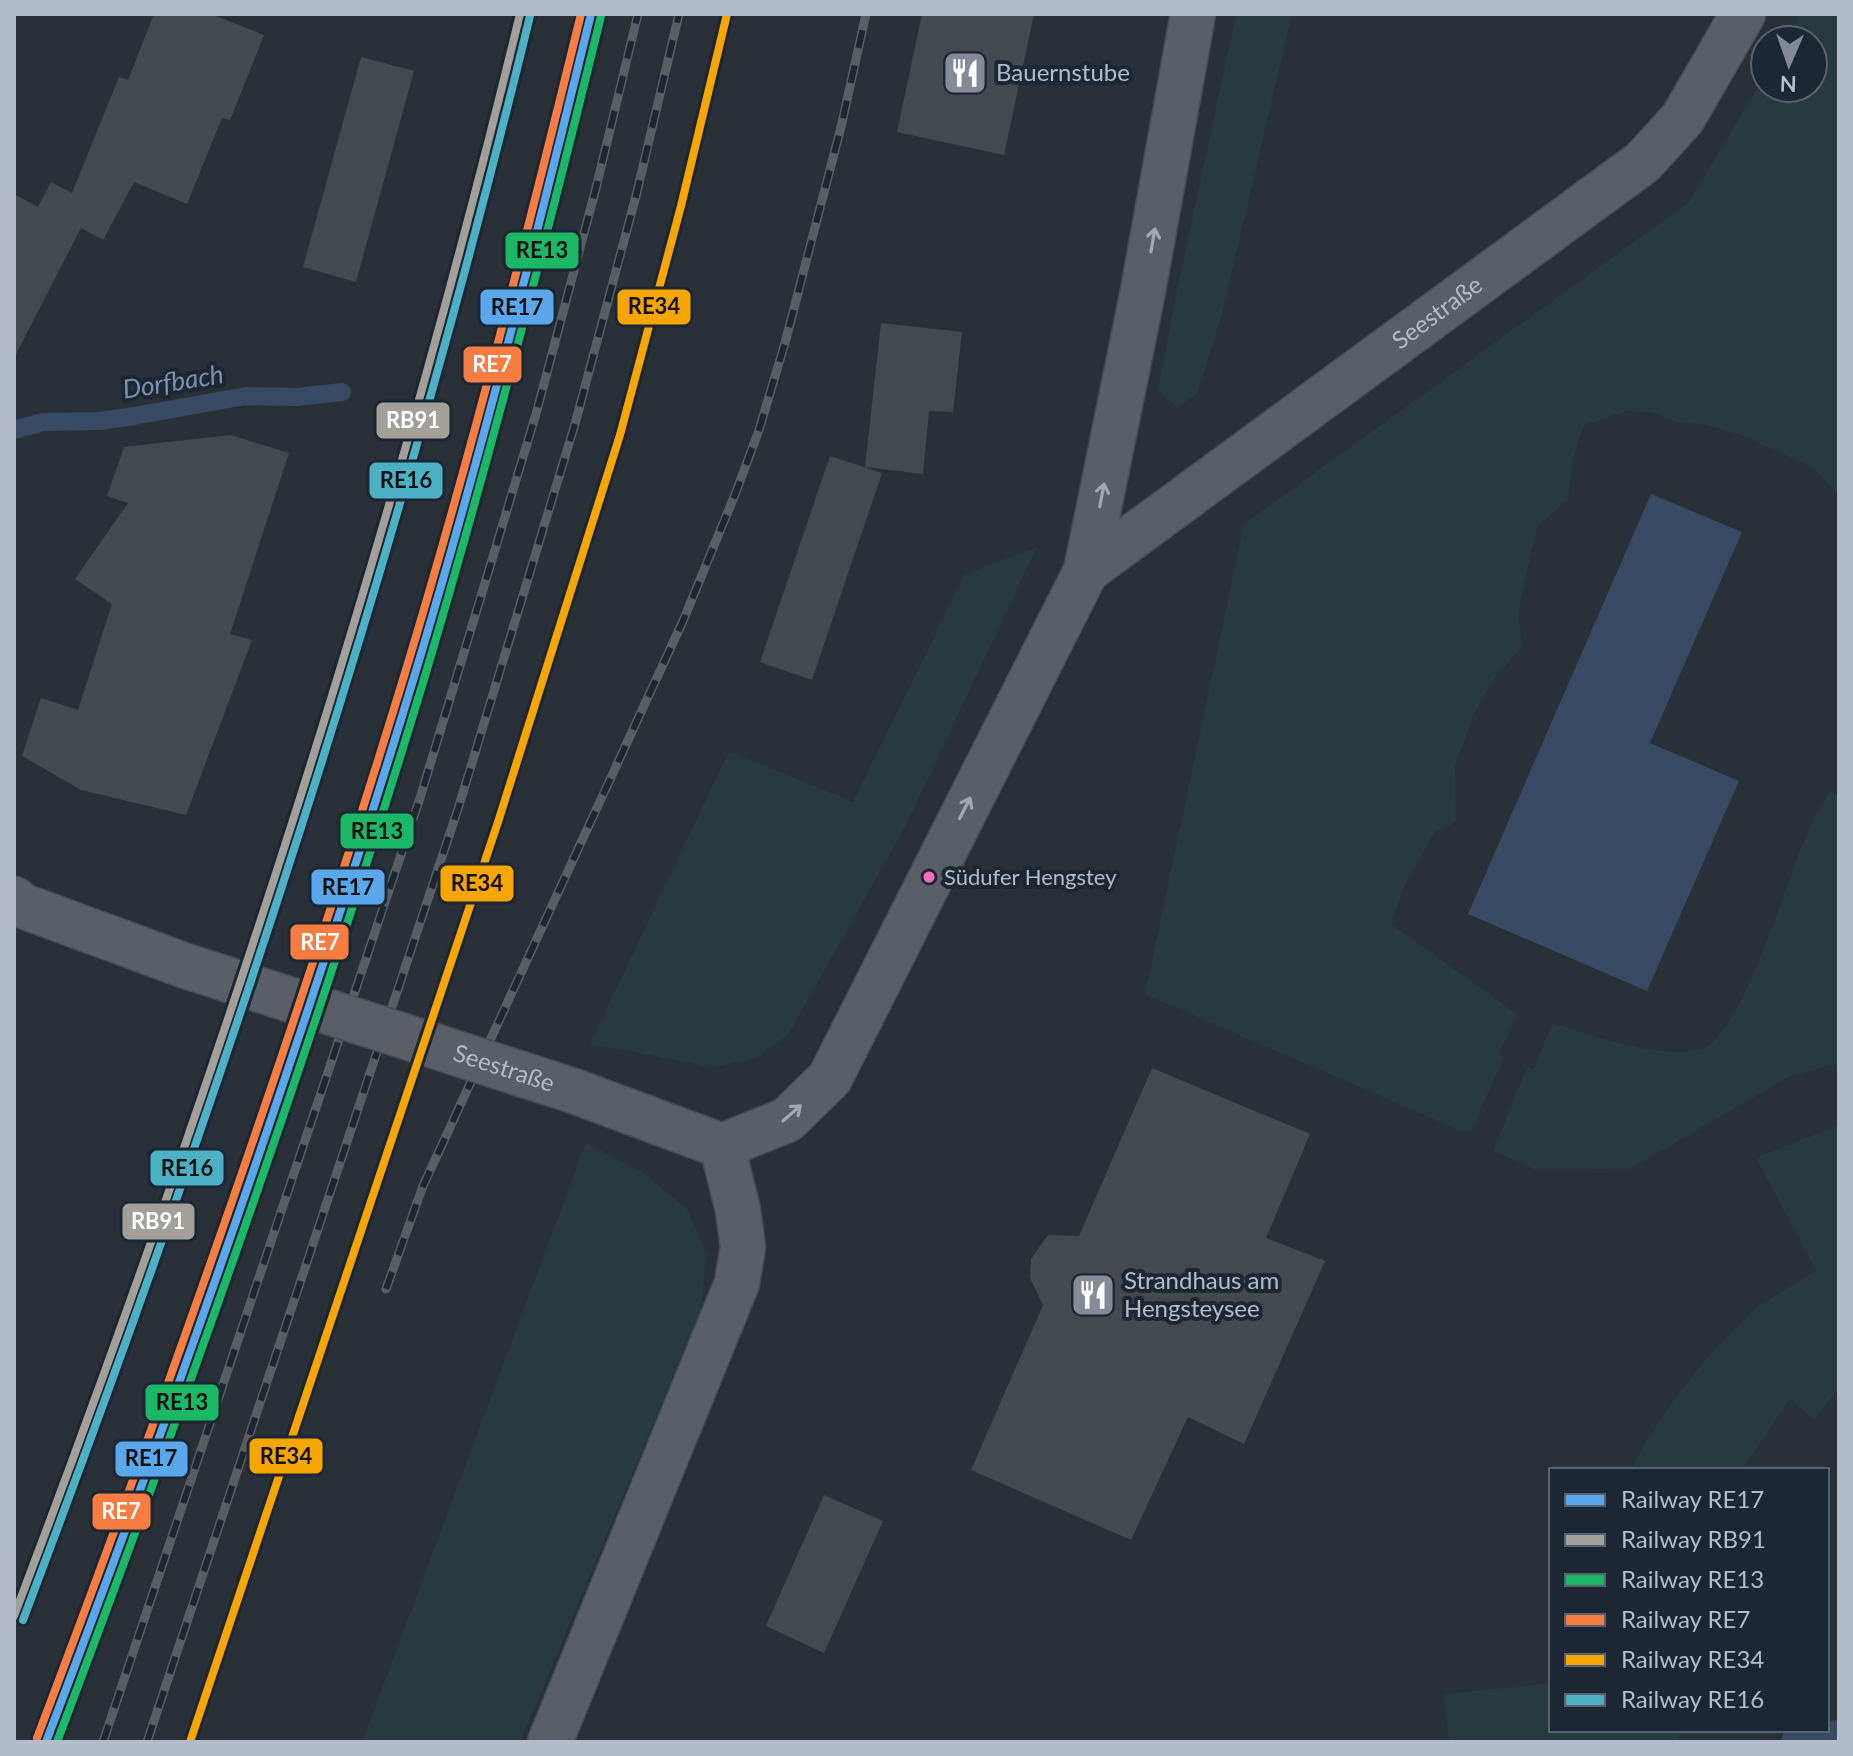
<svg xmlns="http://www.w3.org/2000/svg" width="1853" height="1756" font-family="Lato,sans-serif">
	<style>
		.green { fill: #273a3e }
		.water { fill: #384963 }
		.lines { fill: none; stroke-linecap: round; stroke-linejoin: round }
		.stream { stroke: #384963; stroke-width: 18 }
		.building { fill: #444950 }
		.street-casing { stroke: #484c53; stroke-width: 47 }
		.street { stroke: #5a5e66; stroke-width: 44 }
		.rail-casing { stroke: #595d64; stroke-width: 9 }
		.rail { stroke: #1d2633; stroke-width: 6; stroke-dasharray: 18; stroke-linecap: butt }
		.street-bridge-casing { stroke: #484c53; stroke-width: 47; stroke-linecap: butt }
		.street-bridge { stroke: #5a5e66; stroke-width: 44 }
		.rail-1-casing { stroke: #1d2633; stroke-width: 14 }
		.rail-2-casing { stroke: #1d2633; stroke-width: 14 }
		.rail-3-casing { stroke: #1d2633; stroke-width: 14 }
		.rail-4-casing { stroke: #1d2633; stroke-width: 14 }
		.rail-5-casing { stroke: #1d2633; stroke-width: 14 }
		.rail-6-casing { stroke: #1d2633; stroke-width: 14 }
		.rail-1 { stroke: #5aa8eb; stroke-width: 8 }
		.rail-2 { stroke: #a3a09a; stroke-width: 8 }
		.rail-3 { stroke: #1ab867; stroke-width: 8 }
		.rail-4 { stroke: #f77d43; stroke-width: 8 }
		.rail-5 { stroke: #f7a600; stroke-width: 8 }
		.rail-6 { stroke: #4db1c5; stroke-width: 8 }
		.oneway { stroke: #a2a9b5 }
		.bus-dot { fill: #fb6dba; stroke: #1d2633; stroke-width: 3 }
		.labels { text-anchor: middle; stroke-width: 8; stroke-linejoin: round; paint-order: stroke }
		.bus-label { font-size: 22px; fill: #b4bcc9; stroke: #1d2633; text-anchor: start }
		.poi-label { font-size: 24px; fill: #b4bcc9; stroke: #1d2633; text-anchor: start }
		.street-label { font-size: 24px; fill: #b4bcc9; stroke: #1d2633 }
		.water-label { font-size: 26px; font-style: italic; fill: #7c92b1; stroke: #1d2633 }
		.line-badge { stroke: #1d2633; stroke-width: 3 }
		.badge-label { font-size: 22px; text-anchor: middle; font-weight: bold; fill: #fff }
		.pale-badge-label { font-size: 22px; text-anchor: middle; font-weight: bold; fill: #111 }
	</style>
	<rect width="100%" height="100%" fill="#2a3038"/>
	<g class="green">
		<polygon points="1236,14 1292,14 1222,314 1197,394 1177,407 1158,391 1175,300"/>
		<polygon points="1801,14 1839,14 1839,495 1813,468 1749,438 1708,425 1678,422 1650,412 1626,411 1584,425 1573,459 1568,500 1537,527 1518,612 1522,647 1492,681 1473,716 1455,766 1456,822 1434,833 1407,880 1391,924 1517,1014 1499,1054 1504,1057 1472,1129 1463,1132 1145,994 1244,524 1689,202 1765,75 1765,88 1813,88 1813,40 1786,40"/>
		<polygon points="1037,547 906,825 788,1035 757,1058 713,1067 590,1044 729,751 853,802 965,574"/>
		<path d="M 1830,791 L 1839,796 L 1837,806 L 1839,808 L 1839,1063 L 1788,1077 L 1630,1169 L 1536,1170 L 1493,1151 L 1527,1067 L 1534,1069 L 1552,1023 C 1591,1035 1661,1060 1701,1049 C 1741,1039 1789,873 1807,834 C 1813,819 1822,805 1830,791 Z"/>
		<polygon points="1839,1125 1839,1387 1815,1420 1790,1399 1742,1470 1632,1470 1646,1441 1678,1394 1713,1351 1756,1308 1816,1270 1756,1158"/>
		<polygon points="586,1143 643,1172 687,1209 706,1253 701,1310 520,1742 362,1742"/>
		<polygon points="1551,1683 1551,1730 1683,1730 1677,1742 1449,1742 1444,1694"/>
	</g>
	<g class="water">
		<polygon points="1651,494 1742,532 1650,743 1739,781 1647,991 1468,914"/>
		<polygon points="1839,1720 1839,1742 1780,1742 1785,1730 1827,1730 1827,1721"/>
	</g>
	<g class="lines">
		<polyline class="stream" points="14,430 43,422 99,421 128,417 246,396 296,397 342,392"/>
	</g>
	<g class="building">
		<polygon points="154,14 211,14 264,35 230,120 222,118 187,204 134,182 103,240 81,228 14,358 14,194 38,207 51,182 72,193 119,77 128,80"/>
		<polygon points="922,14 1034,14 1004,155 897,132"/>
		<polygon points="361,57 414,71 356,282 303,267"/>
		<polygon points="881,323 962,332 953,412 929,411 923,474 865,467"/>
		<polygon points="231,435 289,453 230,634 252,640 186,815 81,790 22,756 41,698 78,710 112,604 75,579 128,503 107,496 124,447"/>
		<polygon points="830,456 882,473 812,680 760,662"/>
		<polygon points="1152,1068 1310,1134 1266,1238 1325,1261 1244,1444 1188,1417 1131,1540 971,1470 1043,1305 1030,1278 1031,1259 1048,1235 1079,1236"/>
		<polygon points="824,1495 883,1521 824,1653 766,1626"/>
	</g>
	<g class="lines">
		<g class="street-casing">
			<g id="street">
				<path id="s1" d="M 1086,571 L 1643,162 L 1683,118 L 1743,14"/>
				<polyline points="14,899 23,906 186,966"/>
				<polyline points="574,1091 722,1146 787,1120 830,1078 1086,571 1142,296 1193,14"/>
				<polyline points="550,1742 737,1283 743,1247 738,1210 722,1146"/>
			</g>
		</g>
		<use href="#street" class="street"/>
		<g class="rail-casing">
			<g id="rail">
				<polyline points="386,1289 423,1186 683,621 736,492 759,430 785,343 841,127 866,14"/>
				<polyline points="103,1742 420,798 536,414 596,188 638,14"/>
				<polyline points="147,1742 458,809 575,424 636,196 679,14"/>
			</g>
		</g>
		<use href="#rail" class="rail"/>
		<g class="street-bridge-casing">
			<g id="street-bridge">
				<path id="s2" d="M 186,966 L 574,1091"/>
			</g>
		</g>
		<use href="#street-bridge" class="street-bridge"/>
		<g class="rail-1-casing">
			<path id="rail-1" d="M 46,1742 C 180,1390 305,1035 415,674 C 481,456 537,235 591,14"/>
		</g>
		<g class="rail-2-casing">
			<path id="rail-2" d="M 14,1616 C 213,1092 388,559 520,14"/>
		</g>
		<g class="rail-3-casing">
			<path id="rail-3" d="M 57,1742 C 190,1390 316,1036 425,676 C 490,458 547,237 601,16"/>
		</g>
		<g class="rail-4-casing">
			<path id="rail-4" d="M 37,1738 C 170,1387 295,1033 405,673 C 471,455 527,235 581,14"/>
		</g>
		<g class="rail-5-casing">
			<polyline id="rail-5" points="190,1742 498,822 620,435 681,206 727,14"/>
		</g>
		<g class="rail-6-casing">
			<path id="rail-6" d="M 23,1620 C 222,1095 398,561 530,16"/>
		</g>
		<use href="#rail-1" class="rail-1"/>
		<use href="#rail-2" class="rail-2"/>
		<use href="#rail-3" class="rail-3"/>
		<use href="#rail-4" class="rail-4"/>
		<use href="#rail-5" class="rail-5"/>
		<use href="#rail-6" class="rail-6"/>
	</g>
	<defs><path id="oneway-shaft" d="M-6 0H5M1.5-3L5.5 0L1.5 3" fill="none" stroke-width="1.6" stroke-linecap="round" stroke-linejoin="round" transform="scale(2)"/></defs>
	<g class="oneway">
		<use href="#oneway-shaft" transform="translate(1153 240) rotate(-80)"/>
		<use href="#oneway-shaft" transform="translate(1102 495) rotate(-79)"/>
		<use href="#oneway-shaft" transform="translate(965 808) rotate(-63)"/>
		<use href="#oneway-shaft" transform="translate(792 1113) rotate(-41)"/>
	</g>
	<defs>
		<g id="restaurant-square" transform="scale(2.3)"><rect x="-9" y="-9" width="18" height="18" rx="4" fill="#848b96" stroke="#1d2633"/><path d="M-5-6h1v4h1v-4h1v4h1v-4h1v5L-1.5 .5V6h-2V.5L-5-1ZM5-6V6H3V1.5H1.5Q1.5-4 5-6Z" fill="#fff"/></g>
	</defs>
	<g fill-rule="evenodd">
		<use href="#restaurant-square" x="965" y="73"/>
		<use href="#restaurant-square" x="1093" y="1295"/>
	</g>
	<circle class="bus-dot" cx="929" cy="877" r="7"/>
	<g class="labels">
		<g class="bus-label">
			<text x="944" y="885">Südufer Hengstey</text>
		</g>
		<g class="poi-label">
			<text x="996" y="81">Bauernstube</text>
			<text x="1124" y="1289">Strandhaus am<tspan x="1124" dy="28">Hengsteysee</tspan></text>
		</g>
		<g class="street-label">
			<text dy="8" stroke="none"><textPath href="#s1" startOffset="436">Seestraße</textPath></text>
			<text dy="8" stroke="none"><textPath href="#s2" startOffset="334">Seestraße</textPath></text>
		</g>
		<g class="water-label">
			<text transform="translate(173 382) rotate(-9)" y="9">Dorfbach</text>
		</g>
	</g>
	<g class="line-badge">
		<rect x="504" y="231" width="76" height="39" rx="8" fill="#1ab867"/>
		<rect x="616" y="288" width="76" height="38" rx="8" fill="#f7a600"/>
		<rect x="479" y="288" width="76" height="38" rx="8" fill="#5aa8eb"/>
		<rect x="462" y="345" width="61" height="39" rx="8" fill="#f77d43"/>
		<rect x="375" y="401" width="76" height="39" rx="8" fill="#a3a09a"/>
		<rect x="368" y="461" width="76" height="39" rx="8" fill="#4db1c5"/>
		<rect x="339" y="812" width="76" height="38" rx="8" fill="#1ab867"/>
		<rect x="439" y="864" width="76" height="39" rx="8" fill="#f7a600"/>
		<rect x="310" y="868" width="76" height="38" rx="8" fill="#5aa8eb"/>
		<rect x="289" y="923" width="61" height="38" rx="8" fill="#f77d43"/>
		<rect x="149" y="1149" width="76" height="38" rx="8" fill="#4db1c5"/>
		<rect x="121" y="1202" width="75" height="39" rx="8" fill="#a3a09a"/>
		<rect x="144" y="1383" width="76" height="39" rx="8" fill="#1ab867"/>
		<rect x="248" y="1437" width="76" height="38" rx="8" fill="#f7a600"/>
		<rect x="114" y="1440" width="75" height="38" rx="8" fill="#5aa8eb"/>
		<rect x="91" y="1492" width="61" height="39" rx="8" fill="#f77d43"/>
	</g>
	<g class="badge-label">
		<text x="492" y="372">RE7</text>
		<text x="413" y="428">RB91</text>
		<text x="320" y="950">RE7</text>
		<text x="158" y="1229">RB91</text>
		<text x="121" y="1519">RE7</text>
	</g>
	<g class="pale-badge-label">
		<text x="542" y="258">RE13</text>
		<text x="654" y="314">RE34</text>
		<text x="517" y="315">RE17</text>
		<text x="406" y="488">RE16</text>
		<text x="377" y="839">RE13</text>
		<text x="477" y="891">RE34</text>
		<text x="348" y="895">RE17</text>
		<text x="187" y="1176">RE16</text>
		<text x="182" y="1410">RE13</text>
		<text x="286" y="1464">RE34</text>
		<text x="151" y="1466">RE17</text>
	</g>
	<rect width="1853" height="1756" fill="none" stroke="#b4bcc9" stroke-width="32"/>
	<rect x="1549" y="1468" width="280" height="264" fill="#1d2633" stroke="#59626f" stroke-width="2"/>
	<rect x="1565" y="1494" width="40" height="12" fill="#5aa8eb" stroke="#59626f" stroke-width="2"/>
	<text x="1621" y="1508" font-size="24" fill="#b4bcc9">Railway RE17</text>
	<rect x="1565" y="1534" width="40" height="12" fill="#a3a09a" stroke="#59626f" stroke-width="2"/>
	<text x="1621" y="1548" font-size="24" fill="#b4bcc9">Railway RB91</text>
	<rect x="1565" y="1574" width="40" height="12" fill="#1ab867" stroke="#59626f" stroke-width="2"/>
	<text x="1621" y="1588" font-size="24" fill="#b4bcc9">Railway RE13</text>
	<rect x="1565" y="1614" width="40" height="12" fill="#f77d43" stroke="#59626f" stroke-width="2"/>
	<text x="1621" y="1628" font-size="24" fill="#b4bcc9">Railway RE7</text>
	<rect x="1565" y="1654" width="40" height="12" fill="#f7a600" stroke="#59626f" stroke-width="2"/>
	<text x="1621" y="1668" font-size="24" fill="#b4bcc9">Railway RE34</text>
	<rect x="1565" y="1694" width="40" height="12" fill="#4db1c5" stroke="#59626f" stroke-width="2"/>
	<text x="1621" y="1708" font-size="24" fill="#b4bcc9">Railway RE16</text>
	<g transform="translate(1789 64) rotate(182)"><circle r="38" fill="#1d2633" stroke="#59626f" stroke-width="2"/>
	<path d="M0-6L14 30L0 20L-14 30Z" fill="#848b96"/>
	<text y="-12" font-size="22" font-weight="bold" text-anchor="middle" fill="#b4bcc9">N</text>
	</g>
</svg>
